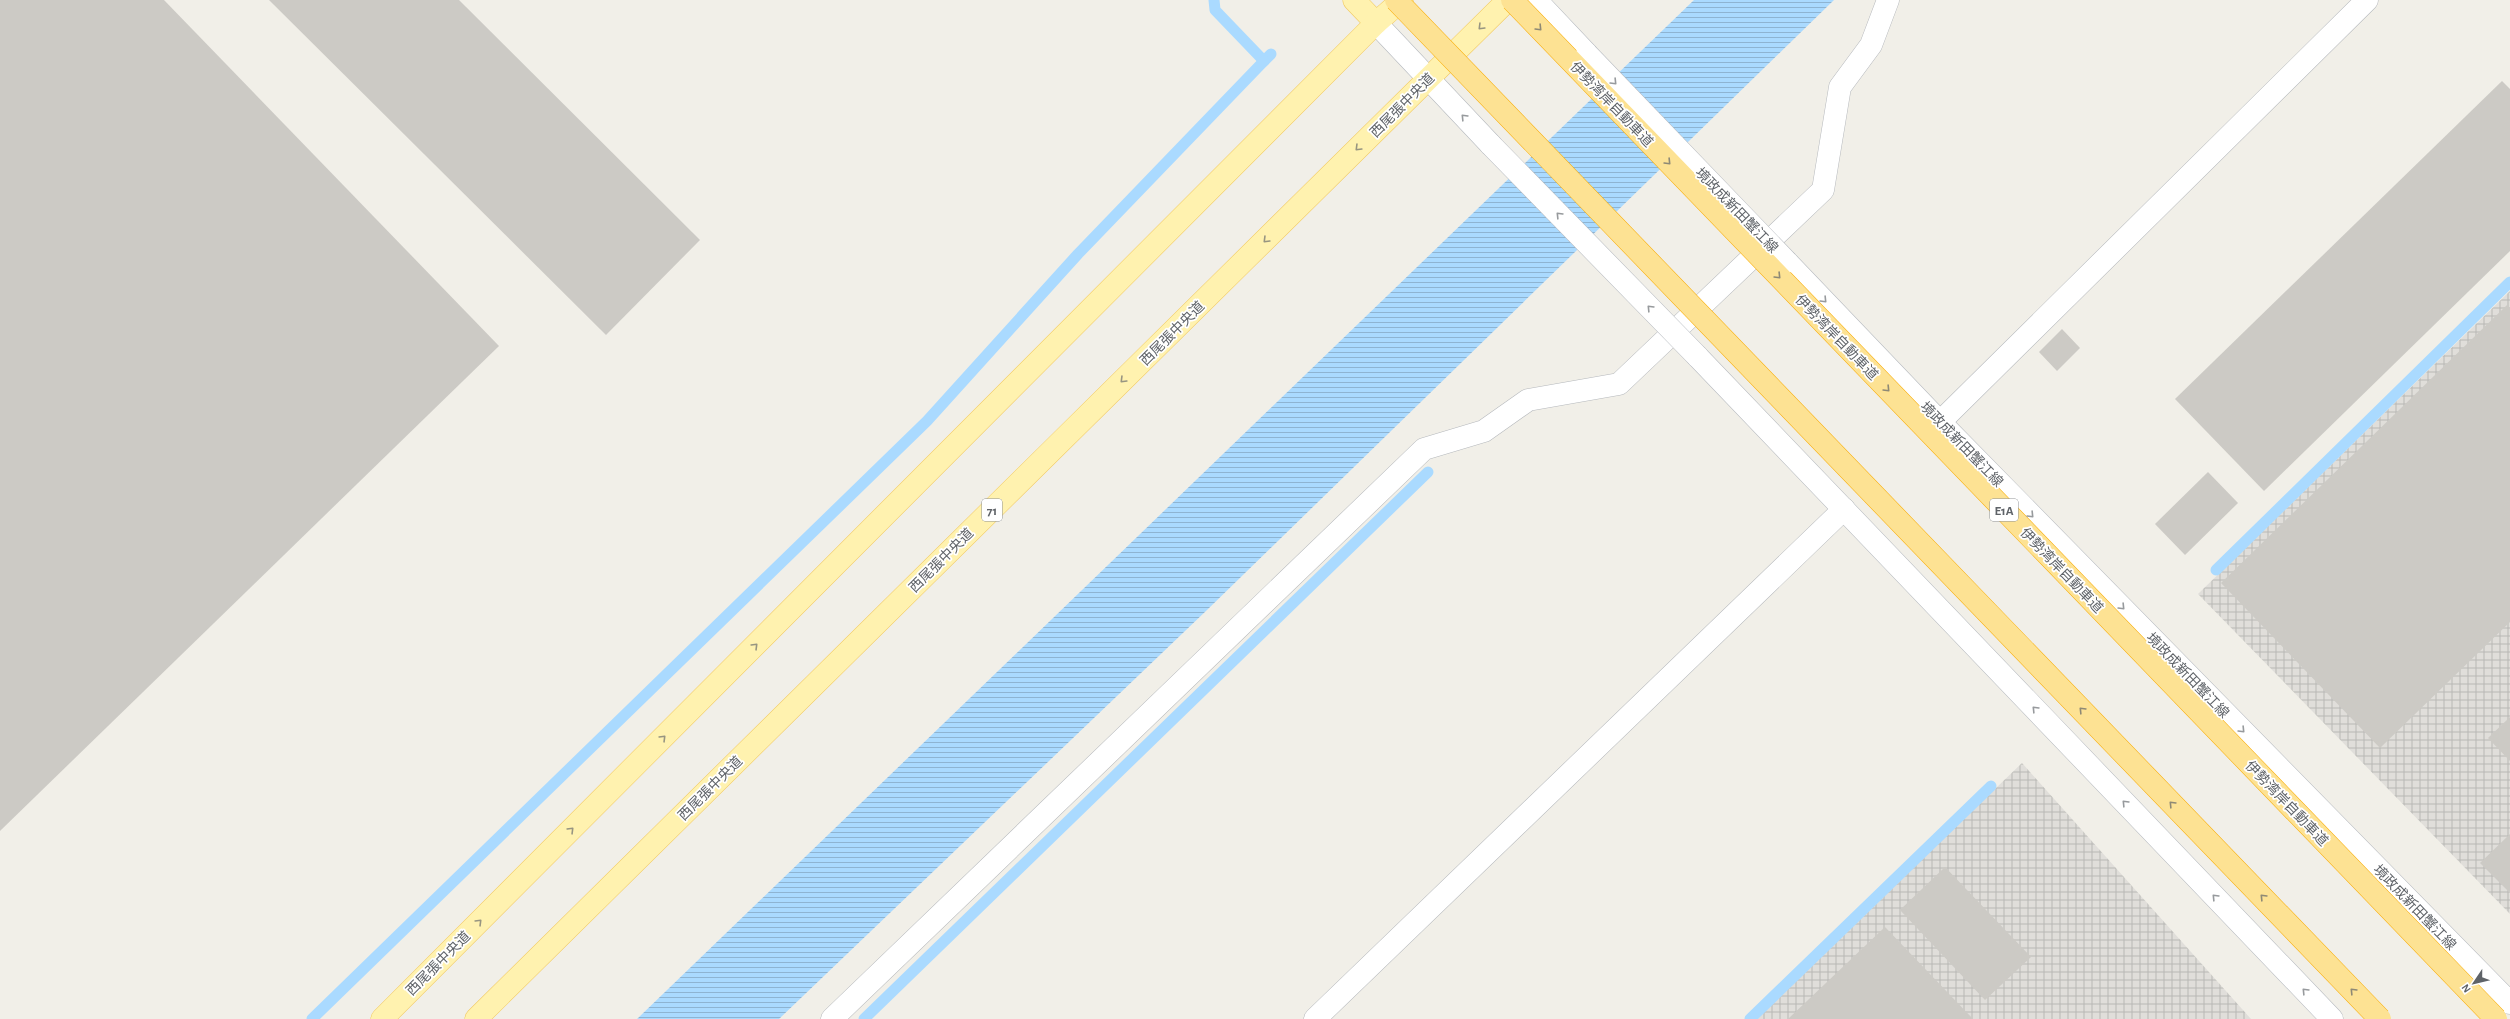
<svg xmlns="http://www.w3.org/2000/svg" width="2510" height="1019" font-family="'Alegreya Sans','Noto Sans JP',sans-serif">
	<style>
		.industrial { fill: url(#industrial-grid) }
		.water { fill: url(#water-rules) }
		.lines { fill: none; stroke-linecap: round; stroke-linejoin: round }
		.stream { stroke: #aadaff; stroke-width: 11 }
		.building { fill: #cccac5 }
		.street-casing { stroke: #b5b8bc; stroke-width: 23 }
		.secondary-casing { stroke: #b6babf; stroke-width: 23 }
		.primary-casing { stroke: #f2c960; stroke-width: 23 }
		.street { stroke: #fff; stroke-width: 22 }
		.secondary { stroke: #fff; stroke-width: 22 }
		.primary { stroke: #fff2af; stroke-width: 22 }
		.secondary-bridge-casing { stroke: #b6babf; stroke-width: 23; stroke-linecap: butt }
		.highway-bridge-casing { stroke: #f9ab00; stroke-width: 23; stroke-linecap: butt }
		.secondary-bridge { stroke: #fff; stroke-width: 22 }
		.highway-bridge { stroke: #fde293; stroke-width: 22 }
		.oneway { stroke: #979581 }
		.oneway2 { stroke: #8e8975 }
		.oneway3 { stroke: #979a9d }
		.labels { text-anchor: middle; stroke-width: 3.5; stroke-linejoin: round; paint-order: stroke }
		.shield { fill: #fff; stroke: #8f9295; stroke-width: 1 }
		.shield-label { font-size: 13px; font-weight: bold; fill: #5f6368 }
		.street-label { font-size: 14px; fill: #5f6368; stroke: #fff }
	</style>
	<defs>
		<pattern id="industrial-grid" width="8" height="8" patternUnits="userSpaceOnUse"><rect width="8" height="8" fill="#e0deda"/><path d="M0 4h8M4 0v8" fill="none" stroke="#b9b8b5"/></pattern>
		<pattern id="water-rules" width="6" height="5" patternUnits="userSpaceOnUse"><rect width="6" height="5" fill="#aadaff"/><path d="M0 2.5h6" fill="none" stroke="#8eb4d2"/></pattern>
	</defs>
	<rect width="100%" height="100%" fill="#f1efe8"/>
	<g class="industrial">
		<polygon points="2510,291 2510,914 2198,594"/>
		<polygon points="2022,763 2251,1019 1756,1019"/>
	</g>
	<polygon class="water" points="1694,0 1834,0 1207,610 779,1019 637,1019"/>
	<g class="lines">
		<g class="stream">
			<polyline points="1214,0 1215,10 1264,61 1271,54"/>
			<polyline points="2216,570 2510,282"/>
			<polyline points="312,1019 927,421 1078,254 1264,61"/>
			<polyline points="864,1019 1428,472"/>
			<polyline points="1750,1019 1991,786"/>
		</g>
	</g>
	<g class="building">
		<polygon points="0,0 164,0 499,346 0,831"/>
		<polygon points="269,0 459,0 700,240 606,335"/>
		<polygon points="2502,81 2510,89 2510,251 2264,491 2175,399"/>
		<polygon points="2507,305 2510,308 2510,622 2380,748 2221,583"/>
		<polygon points="2062,329 2080,348 2057,371 2039,352"/>
		<polygon points="2208,472 2238,503 2185,555 2155,524"/>
		<polygon points="2510,717 2510,761 2488,738"/>
		<polygon points="2510,834 2510,893 2480,863"/>
		<polygon points="1945,867 2031,957 1985,1000 1900,910"/>
		<polygon points="1885,927 1973,1019 1788,1019"/>
	</g>
	<g class="lines">
		<g class="street-casing">
			<g id="street">
				<polyline points="1940,422 2367,0"/>
				<polyline points="832,1019 1424,449 1484,431 1528,400 1619,384 1823,190 1840,87 1871,45 1888,0"/>
				<polyline points="1315,1019 1844,509"/>
			</g>
		</g>
		<g class="secondary-casing">
			<g id="secondary">
				<polyline points="1536,0 1587,54"/>
				<polyline points="1376,23 1491,145"/>
				<polyline points="1787,262 1940,422 2510,1003"/>
				<polyline points="1697,356 2332,1019"/>
			</g>
		</g>
		<g class="primary-casing">
			<g id="primary">
				<polyline points="1354,0 1376,23"/>
				<polyline points="382,1019 1376,23 1402,0"/>
				<polyline points="476,1019 1508,0"/>
			</g>
		</g>
		<use href="#street" class="street"/>
		<use href="#secondary" class="secondary"/>
		<use href="#primary" class="primary"/>
		<g class="secondary-bridge-casing">
			<g id="secondary-bridge">
				<polyline points="1587,54 1787,262"/>
				<polyline points="1491,145 1697,356"/>
			</g>
		</g>
		<g class="highway-bridge-casing">
			<g id="highway-bridge">
				<polyline points="1396,0 2380,1019"/>
				<polyline points="1512,0 2496,1019"/>
			</g>
		</g>
		<use href="#secondary-bridge" class="secondary-bridge"/>
		<use href="#highway-bridge" class="highway-bridge"/>
	</g>
	<defs><path id="oneway-chevron" d="M-2-3.5L2.5 0L-2 3.5" fill="none" stroke-width="1.6" stroke-linecap="round" stroke-linejoin="round"/></defs>
	<g class="oneway">
		<use href="#oneway-chevron" transform="translate(1481 27) rotate(135)"/>
		<use href="#oneway-chevron" transform="translate(1358 148) rotate(135)"/>
		<use href="#oneway-chevron" transform="translate(1266 240) rotate(135)"/>
		<use href="#oneway-chevron" transform="translate(1123 380) rotate(135)"/>
		<use href="#oneway-chevron" transform="translate(755 646) rotate(-45)"/>
		<use href="#oneway-chevron" transform="translate(663 738) rotate(-45)"/>
		<use href="#oneway-chevron" transform="translate(571 830) rotate(-45)"/>
		<use href="#oneway-chevron" transform="translate(479 922) rotate(-45)"/>
	</g>
	<g class="oneway2">
		<use href="#oneway-chevron" transform="translate(1539 28) rotate(46)"/>
		<use href="#oneway-chevron" transform="translate(1668 162) rotate(46)"/>
		<use href="#oneway-chevron" transform="translate(1778 276) rotate(46)"/>
		<use href="#oneway-chevron" transform="translate(1887 389) rotate(46)"/>
		<use href="#oneway-chevron" transform="translate(2082 710) rotate(-134)"/>
		<use href="#oneway-chevron" transform="translate(2172 804) rotate(-134)"/>
		<use href="#oneway-chevron" transform="translate(2263 897) rotate(-134)"/>
		<use href="#oneway-chevron" transform="translate(2353 991) rotate(-134)"/>
	</g>
	<g class="oneway3">
		<use href="#oneway-chevron" transform="translate(1614 82) rotate(46)"/>
		<use href="#oneway-chevron" transform="translate(1464 117) rotate(-134)"/>
		<use href="#oneway-chevron" transform="translate(1559 215) rotate(-134)"/>
		<use href="#oneway-chevron" transform="translate(1824 300) rotate(46)"/>
		<use href="#oneway-chevron" transform="translate(1650 308) rotate(-134)"/>
		<use href="#oneway-chevron" transform="translate(2031 515) rotate(46)"/>
		<use href="#oneway-chevron" transform="translate(2122 607) rotate(46)"/>
		<use href="#oneway-chevron" transform="translate(2035 709) rotate(-134)"/>
		<use href="#oneway-chevron" transform="translate(2242 730) rotate(46)"/>
		<use href="#oneway-chevron" transform="translate(2125 803) rotate(-134)"/>
		<use href="#oneway-chevron" transform="translate(2215 897) rotate(-134)"/>
		<use href="#oneway-chevron" transform="translate(2305 991) rotate(-134)"/>
	</g>
	<g class="labels">
		<g class="shield">
			<rect x="982" y="499" width="20" height="22" rx="3"/>
			<rect x="1990" y="499" width="28" height="22" rx="3"/>
		</g>
		<g class="shield-label">
			<text x="992" y="515">71</text>
			<text x="2004" y="515">E1A</text>
		</g>
		<g class="street-label">
			<text transform="translate(1612 104) rotate(46)" y="5">伊勢湾岸自動車道</text>
			<text transform="translate(1402 105) rotate(-45)" y="5">西尾張中央道</text>
			<text transform="translate(1737 210) rotate(46)" y="5">境政成新田蟹江線</text>
			<text transform="translate(1172 333) rotate(-45)" y="5">西尾張中央道</text>
			<text transform="translate(1837 337) rotate(46)" y="5">伊勢湾岸自動車道</text>
			<text transform="translate(1962 444) rotate(46)" y="5">境政成新田蟹江線</text>
			<text transform="translate(941 560) rotate(-45)" y="5">西尾張中央道</text>
			<text transform="translate(2062 570) rotate(46)" y="5">伊勢湾岸自動車道</text>
			<text transform="translate(2188 675) rotate(46)" y="5">境政成新田蟹江線</text>
			<text transform="translate(710 788) rotate(-45)" y="5">西尾張中央道</text>
			<text transform="translate(2287 803) rotate(46)" y="5">伊勢湾岸自動車道</text>
			<text transform="translate(2415 907) rotate(46)" y="5">境政成新田蟹江線</text>
			<text transform="translate(438 963) rotate(-45)" y="5">西尾張中央道</text>
		</g>
	</g>
	<g transform="translate(2474 983) rotate(235)" stroke="#ffffff" stroke-width="3" paint-order="stroke">
	<path d="M0-3L7 15L0 10L-7 15Z" fill="#5f6368"/>
	<text y="-6" font-size="11" font-weight="bold" text-anchor="middle" fill="#5f6368">N</text>
	</g>
</svg>
